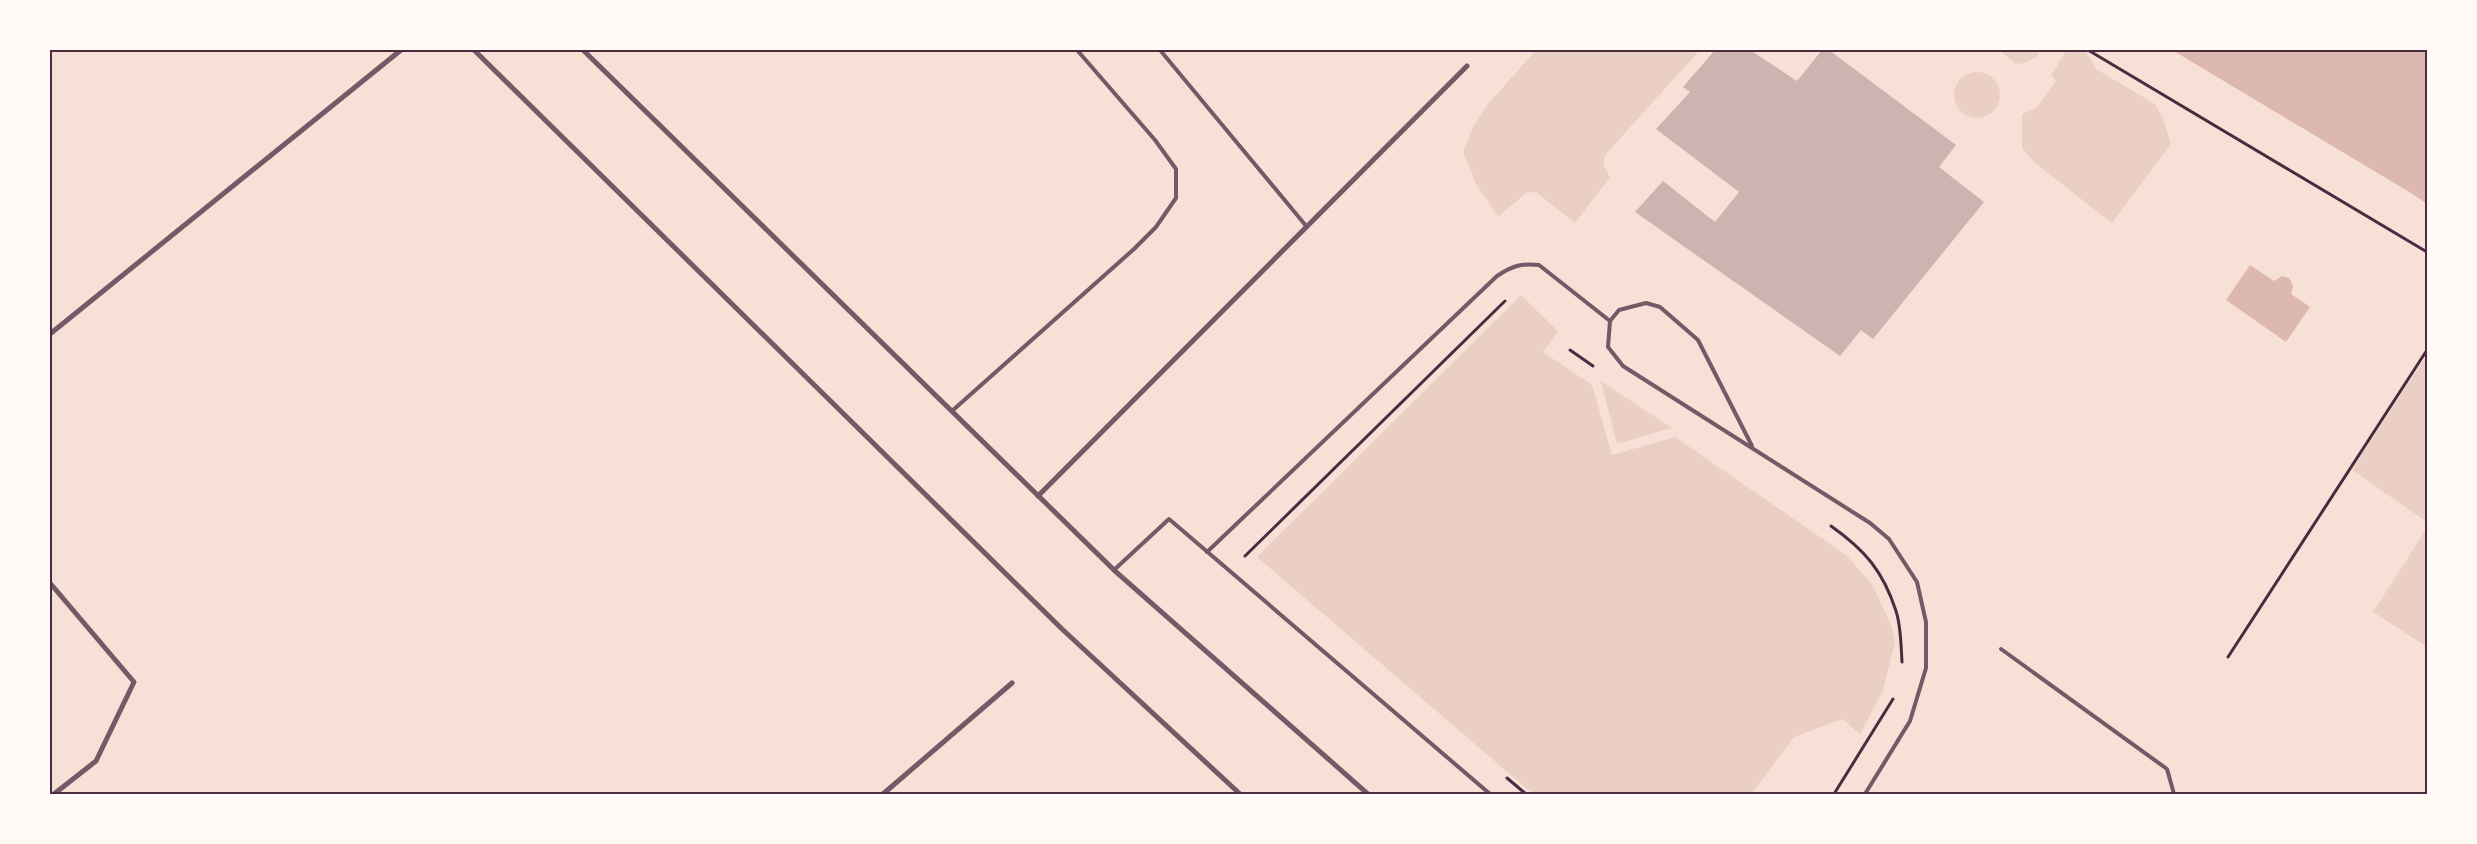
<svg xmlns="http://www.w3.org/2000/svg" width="2477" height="844" font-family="'PT Sans Narrow',sans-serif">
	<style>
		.green { fill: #ebcfc5 }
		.water { fill: #dcb8b0 }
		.building { fill: #ccb4b1 }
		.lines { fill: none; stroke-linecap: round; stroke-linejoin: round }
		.path { stroke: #4a2c40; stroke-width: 3 }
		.service { stroke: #755966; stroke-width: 4 }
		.minor { stroke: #755966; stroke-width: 5 }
		.neatline { fill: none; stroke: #4a2c40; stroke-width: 2 }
	</style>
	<rect width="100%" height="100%" fill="#f7e1d7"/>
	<g class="green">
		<polygon points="1536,50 1700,50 1605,155 1603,164 1610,177 1575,223 1536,192 1526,193 1498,217 1476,184 1463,152 1473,127 1487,105"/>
		<polygon points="1999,50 2040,50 2038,56 2025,63 2016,64"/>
		<polygon points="2067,50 2085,50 2096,69 2155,104 2163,118 2171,144 2112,223 2036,164 2022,148 2022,114 2038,106 2056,81 2051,75"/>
		<circle cx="1977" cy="95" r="23"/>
		<polygon points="1521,295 1558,331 1543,352 1592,385 1612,455 1675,437 1846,555 1872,584 1891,625 1895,642 1883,690 1860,735 1843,719 1794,737 1751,794 1533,794 1257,557"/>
		<polygon points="2427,355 2427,522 2352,470"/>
		<polygon points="1601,381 1672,428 1617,444"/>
		<polygon points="2427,528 2427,647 2373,612"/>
	</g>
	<g class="water">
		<polygon points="2172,50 2427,50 2427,204 2411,193"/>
		<polygon points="2250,265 2274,281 2282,276 2289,278 2293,286 2291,294 2310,307 2286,342 2226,300"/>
	</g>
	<polygon class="building" points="1715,50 1750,50 1797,81 1822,50 1829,50 1956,145 1939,167 1984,202 1873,339 1861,330 1840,356 1635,212 1663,181 1715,222 1739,192 1656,129 1690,92 1683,87"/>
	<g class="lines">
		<g class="path">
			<polyline points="2088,50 2427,252"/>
			<polyline points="1570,350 1593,366"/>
			<path d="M 1831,526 C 1865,550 1883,571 1896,611 C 1901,626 1901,646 1902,662"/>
			<polyline points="1245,556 1505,301"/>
			<polyline points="2228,657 2427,350"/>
			<polyline points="1507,778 1526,794"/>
			<polyline points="1834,794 1893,699"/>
		</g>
		<g class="service">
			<polyline points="1160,50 1307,227"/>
			<polyline points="1610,321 1619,310 1646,303 1660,307 1698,340 1752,446"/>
			<polyline points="952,411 1134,249 1156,227 1176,198 1176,169 1155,140 1077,50"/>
			<path d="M 1207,552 L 1497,276 C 1512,266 1521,263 1539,265 L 1610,321 L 1608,347 L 1623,366 L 1870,523 L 1889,539 L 1917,582 L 1926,622 L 1926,668 L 1910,721 L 1865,794"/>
			<polyline points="1114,570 1169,519 1490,794"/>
			<polyline points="2001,649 2167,769 2174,794"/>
		</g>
		<g class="minor">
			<polyline points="474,50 1062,629 1240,794"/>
			<polyline points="583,50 1114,570 1368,794"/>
			<polyline points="50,334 401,50"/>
			<polyline points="1038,496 1467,66"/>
			<polyline points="50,583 134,682 96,761 54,794"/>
			<polyline points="883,794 1012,683"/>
		</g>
	</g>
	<rect width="2477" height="844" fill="none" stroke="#fffaf5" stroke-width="102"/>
	<rect x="51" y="51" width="2375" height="742" class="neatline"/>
</svg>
